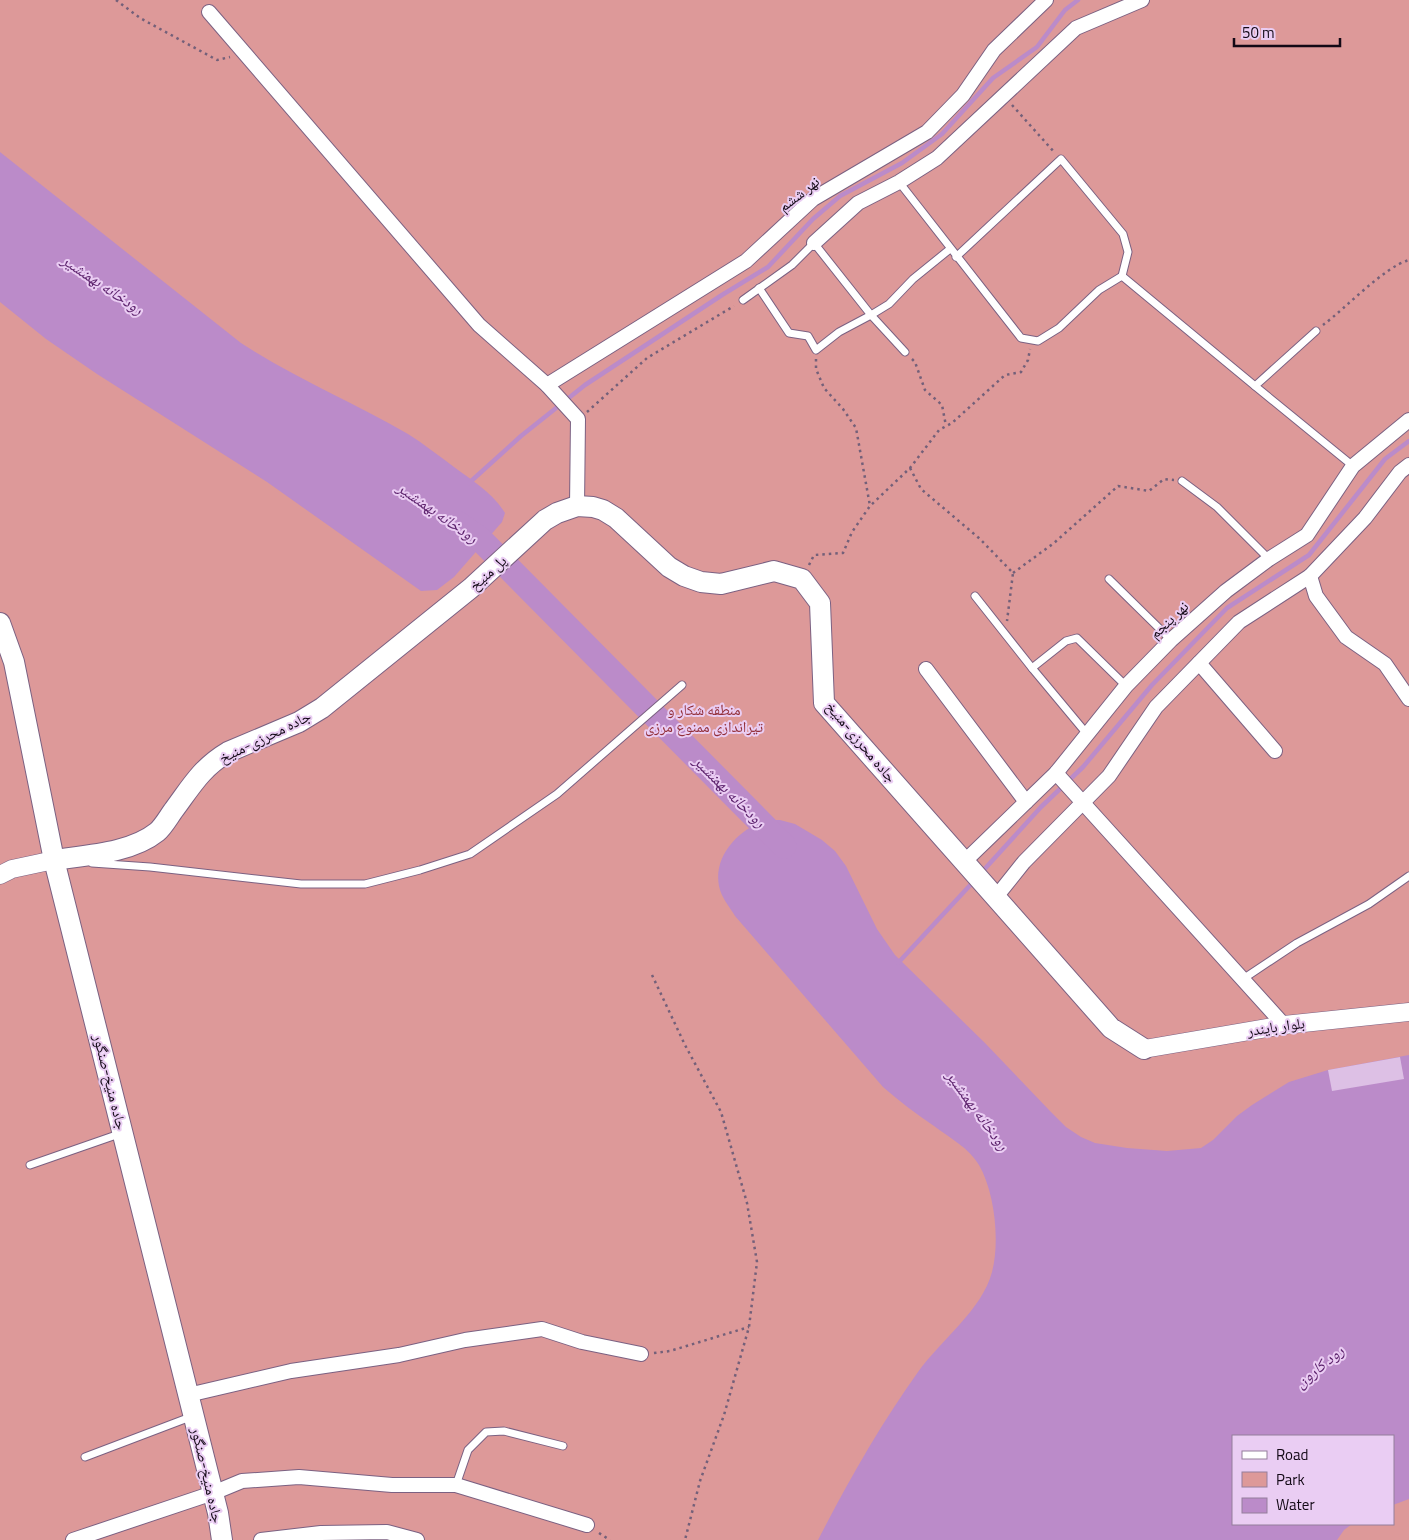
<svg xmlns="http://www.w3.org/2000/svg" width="1409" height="1540" font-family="'Titillium Web','Noto Naskh Arabic',sans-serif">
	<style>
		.green { fill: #d99; fill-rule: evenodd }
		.water { fill: #bb8bc9 }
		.pier { fill: #ddc0e5 }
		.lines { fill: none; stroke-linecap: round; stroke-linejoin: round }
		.stream { stroke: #bb8bc9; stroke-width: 4.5 }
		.river { stroke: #bb8bc9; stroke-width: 25 }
		.service-casing { stroke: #7b6182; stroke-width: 9 }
		.minor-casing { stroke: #7b6182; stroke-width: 16 }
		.tertiary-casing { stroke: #7b6182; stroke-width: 19 }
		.secondary-casing { stroke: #7b6182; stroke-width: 22 }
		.path { stroke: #746079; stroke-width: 2.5; stroke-dasharray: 2.5 4; stroke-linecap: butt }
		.service { stroke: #fff; stroke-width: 7 }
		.minor { stroke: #fff; stroke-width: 14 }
		.tertiary { stroke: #fff; stroke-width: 18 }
		.secondary { stroke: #fff; stroke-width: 20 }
		.labels { text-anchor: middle; stroke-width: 4; stroke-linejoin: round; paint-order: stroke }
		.street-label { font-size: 15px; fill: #130916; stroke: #eacdf3 }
		.park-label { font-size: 15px; fill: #922f39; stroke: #eacdf3 }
		.water-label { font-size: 16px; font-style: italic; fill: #5e246e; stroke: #eacdf3 }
	</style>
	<rect width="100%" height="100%" fill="#ddc0e5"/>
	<path class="green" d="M 0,0 L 1409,0 L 1409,1540 L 0,1540 ZM 1233,1436 L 1393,1436 L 1393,1524 L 1233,1524 Z"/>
	<g class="water">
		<path d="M 0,152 L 241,343 C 295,378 353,402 408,434 C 424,444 439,456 454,467 C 473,481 493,493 505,513 L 502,522 L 454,577 L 437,590 L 421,591 L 267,482 L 97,374 L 46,339 L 0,302 Z"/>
		<path d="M 767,820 L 780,820 L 795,824 L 822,840 L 835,851 L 846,866 L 877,929 L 895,955 L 985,1043 L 1050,1111 L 1066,1127 L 1081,1137 L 1095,1143 L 1127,1148 L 1167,1151 L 1201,1148 L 1213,1140 L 1237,1116 L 1252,1105 L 1289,1082 L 1328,1070 L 1409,1055 L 1409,1499 L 1393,1505 L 1393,1436 L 1233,1436 L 1233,1524 L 1352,1524 L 1344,1530 L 1337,1540 L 818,1540 C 848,1482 880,1425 918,1372 C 941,1340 982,1310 992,1272 C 1000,1242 995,1193 979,1165 C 969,1148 950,1138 934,1126 C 916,1114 899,1101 883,1087 L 735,916 C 729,906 721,897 719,886 C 713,855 740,828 767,820 Z"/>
	</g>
	<polygon class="pier" points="1400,1057 1404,1079 1332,1091 1328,1070"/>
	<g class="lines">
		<g class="stream">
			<polyline points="469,483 521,436 585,385 722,295 768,267 813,219 840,196 902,163 942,134 993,78 1037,47 1065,10 1078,0"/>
			<polyline points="981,873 1041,807 1083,767 1152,685 1227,608 1309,555 1385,459 1409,441"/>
			<polyline points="898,963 974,881"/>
		</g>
		<polyline class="river" points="457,523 479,538 784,846"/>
		<g class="service-casing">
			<g id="service">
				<polyline points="899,182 1021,338 1038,341 1059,328 1099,290 1122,276 1255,386"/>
				<polyline points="956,257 1061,159 1123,234 1128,252 1122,276"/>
				<polyline points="759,288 789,333 808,336 816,350 839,332 871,315 905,352"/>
				<polyline points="743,300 792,265 814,243 871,315 889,304 913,279 950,249"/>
				<polyline points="1316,331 1255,386 1353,466"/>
				<polyline points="1182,481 1217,507 1269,559"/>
				<polyline points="1109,579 1171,640"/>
				<polyline points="975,596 1032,668"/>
				<polyline points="1087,734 1032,668 1066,641 1077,638 1126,686"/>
				<polyline points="92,863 150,867 301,884 365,884 420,870 470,854 557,794 682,685"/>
				<polyline points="1243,979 1297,943 1369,904 1409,876"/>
				<polyline points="30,1165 122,1133"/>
				<polyline points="85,1457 193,1416"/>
				<polyline points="456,1485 468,1450 486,1432 504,1431 563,1446"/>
			</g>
		</g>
		<g class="minor-casing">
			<g id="minor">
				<polyline points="209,12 479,325 547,385 578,419 577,506"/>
				<polyline points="814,243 858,203 899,182 937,158 1076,28 1142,0"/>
				<polyline points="547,385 746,261 813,199 927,132 963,95 994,50 1046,0"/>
				<polyline points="1310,576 1316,596 1346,637 1385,664 1409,699"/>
				<polyline points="1199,663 1275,751"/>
				<polyline points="926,669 1026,802"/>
				<polyline points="1056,773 1284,1025"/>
				<polyline points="964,862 1056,773 1126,686 1171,640 1226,591 1269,559 1307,535 1353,466 1409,420"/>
				<polyline points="996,897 1024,862 1109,776 1156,707 1239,622 1310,576 1365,518 1400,472 1409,465"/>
				<polyline points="188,1395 291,1371 399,1355 465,1340 542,1329 582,1342 641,1354"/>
				<polyline points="73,1540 213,1493 242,1481 299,1477 392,1485 456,1485 587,1525"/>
				<polyline points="261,1540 321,1533 387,1532 417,1540"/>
			</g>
		</g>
		<g class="tertiary-casing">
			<g id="tertiary">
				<polyline points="0,875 12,869 54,860"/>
				<polyline points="1144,1049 1284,1025 1409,1012"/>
			</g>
		</g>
		<g class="secondary-casing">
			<g id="secondary">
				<polyline points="0,623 14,662 54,860 218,1513 222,1540"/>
				<path d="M 54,860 C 87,855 131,853 157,832 C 163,827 168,818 173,811 C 191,787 201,768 228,752 L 299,722 L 322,708 L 471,588 L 545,520 L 557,513 L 577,506 L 593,507 L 603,510 L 616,518 L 669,567 L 684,576 L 701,582 L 721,584 L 774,571 L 802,579 L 820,603 L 824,703 L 1111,1028 L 1144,1049"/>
			</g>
		</g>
		<g class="path">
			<polyline points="116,0 140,18 217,60 230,57"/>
			<polyline points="1012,105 1055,153"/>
			<path d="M 1323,325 C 1346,308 1384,267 1409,260"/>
			<polyline points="816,359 816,369 824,388 843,409 856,428 870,506"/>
			<polyline points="912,359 915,362 925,390 942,405 946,426"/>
			<polyline points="587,412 647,358 734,306"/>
			<polyline points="910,468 921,489 980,539 1013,573 1007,621"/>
			<polyline points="809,565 814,555 843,553 852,532 870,506 910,468 939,430 952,423 1005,375 1021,372 1028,360 1030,349"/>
			<polyline points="1013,573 1054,543 1118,486 1149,491 1164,479 1174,480"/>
			<polyline points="652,975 685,1045 721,1112 747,1203 757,1262 749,1327 724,1415 700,1481 685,1540"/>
			<polyline points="654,1353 670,1351 749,1327"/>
			<polyline points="599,1533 610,1540"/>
		</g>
		<use href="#service" class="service"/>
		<use href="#minor" class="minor"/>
		<use href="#tertiary" class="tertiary"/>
		<use href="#secondary" class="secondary"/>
	</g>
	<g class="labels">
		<g class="street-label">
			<text transform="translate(799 194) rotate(-38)" y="5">نهر ششم</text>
			<text transform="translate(488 573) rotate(-42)" y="5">پل منیخ</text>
			<text transform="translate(1169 620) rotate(-43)" y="5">نهر پنجم</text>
			<text transform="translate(265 737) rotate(-26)" y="5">جاده محرزی-منیخ</text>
			<text transform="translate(861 742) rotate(50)" y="5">جاده محرزی-منیخ</text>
			<text transform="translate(1276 1027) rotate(-8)" y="5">بلوار بایندر</text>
			<text transform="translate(110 1082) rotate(76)" y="5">جاده منیخ-صنگور</text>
			<text transform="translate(207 1475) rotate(77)" y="5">جاده منیخ-صنگور</text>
		</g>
		<g class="park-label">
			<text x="704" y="715">منطقه شکار و<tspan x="704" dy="17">تیراندازی ممنوع مرزی</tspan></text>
		</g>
		<g class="water-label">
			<text transform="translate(103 284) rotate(34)" y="6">رودخانه بهمنشیر</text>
			<text transform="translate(438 512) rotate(35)" y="6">رودخانه بهمنشیر</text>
			<text transform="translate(730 791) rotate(45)" y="6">رودخانه بهمنشیر</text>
			<text transform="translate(978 1110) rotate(54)" y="6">رودخانه بهمنشیر</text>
			<text transform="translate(1319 1366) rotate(-39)" y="6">رود کارون</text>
		</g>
	</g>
	<rect x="1232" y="1435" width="162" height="90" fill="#eacdf3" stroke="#947f9b"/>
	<rect x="1242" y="1451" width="25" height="8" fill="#ffffff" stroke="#947f9b"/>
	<text x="1276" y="1460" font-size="15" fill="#130916">Road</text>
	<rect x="1242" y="1472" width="25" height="15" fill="#dd9999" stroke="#947f9b"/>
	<text x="1276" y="1485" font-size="15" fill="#130916">Park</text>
	<rect x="1242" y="1498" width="25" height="15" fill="#bb8bc9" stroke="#947f9b"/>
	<text x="1276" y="1510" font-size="15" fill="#130916">Water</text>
	<path d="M1234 38v8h106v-8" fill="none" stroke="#130916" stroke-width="2.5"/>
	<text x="1242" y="38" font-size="15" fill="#130916" stroke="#eacdf3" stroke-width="4" paint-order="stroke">50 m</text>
</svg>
